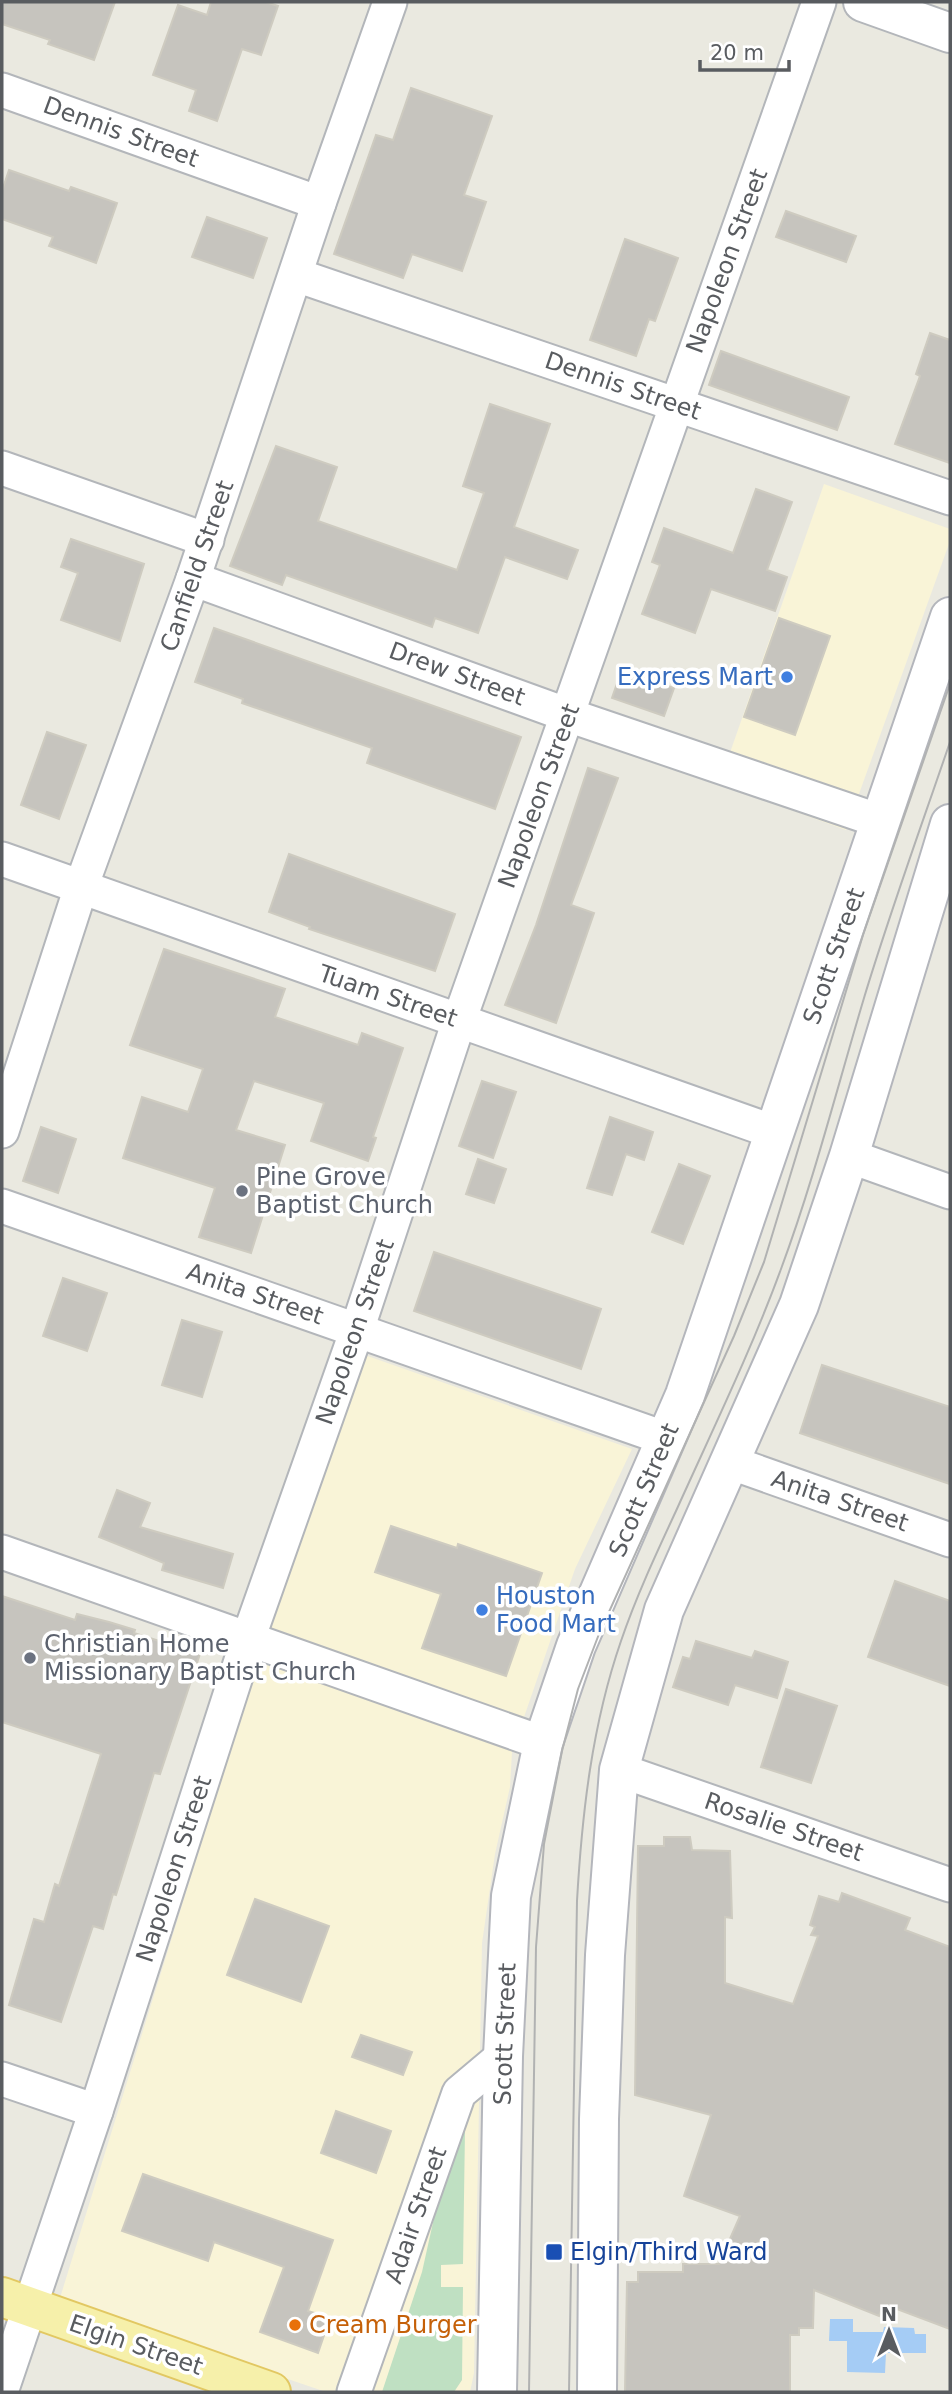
<svg xmlns="http://www.w3.org/2000/svg" width="952" height="2394" font-family="'DejaVu Sans',sans-serif">
	<style>
		.commercial { fill: #f9f4d7 }
		.green { fill: #bfe0c2 }
		.water { fill: #a5ccf5 }
		.building { fill: #c6c4be; stroke: #cecbc0; stroke-width: 2 }
		.lines { fill: none; stroke-linecap: round; stroke-linejoin: round }
		.minor-casing { stroke: #b3b6ba; stroke-width: 37 }
		.tertiary-casing { stroke: #b3b6ba; stroke-width: 42 }
		.secondary-casing { stroke: #b4b6bc; stroke-width: 42 }
		.primary-casing { stroke: #e2c862; stroke-width: 42 }
		.minor { stroke: #fff; stroke-width: 33 }
		.tertiary { stroke: #fff; stroke-width: 38 }
		.secondary { stroke: #fff; stroke-width: 38 }
		.primary { stroke: #f6f0aa; stroke-width: 38 }
		.tram { stroke: #b1b2b2; stroke-width: 2 }
		.shop-dot { fill: #3f7fe0; stroke: #fff; stroke-width: 2.5 }
		.worship-dot { fill: #6b7280; stroke: #fff; stroke-width: 2.5 }
		.transit-dot { fill: #1a4fb4; stroke: #fff; stroke-width: 2.5 }
		.food-dot { fill: #e8710a; stroke: #fff; stroke-width: 2.5 }
		.labels { text-anchor: middle; stroke-width: 7; stroke-linejoin: round; paint-order: stroke }
		.street-label { font-size: 24px; fill: #595c60; stroke: #fff }
		.shop-label { font-size: 24px; fill: #366cbe; stroke: #fff; text-anchor: end }
		.worship-label { font-size: 24px; fill: #5b616d; stroke: #fff; text-anchor: start }
		.transit-label { font-size: 24px; fill: #164399; stroke: #fff; text-anchor: start }
		.food-label { font-size: 24px; fill: #c56008; stroke: #fff; text-anchor: start }
	</style>
	<rect width="100%" height="100%" fill="#eae9e0"/>
	<g class="commercial">
		<polygon points="824,484 950,529 950,541 846,830 719,784"/>
		<polygon points="359,1353 632,1449 575,1569 512,1752 510,1787 495,1854 482,1943 474,2373 470,2392 326,2392 59,2301 256,1667"/>
	</g>
	<polygon class="green" points="465,2130 463,2264 441,2265 441,2287 463,2287 462,2380 454,2392 382,2392 422,2272 438,2200"/>
	<polygon class="water" points="830,2319 853,2319 853,2332 883,2332 884,2327 914,2328 915,2334 926,2334 926,2353 886,2353 885,2373 847,2372 847,2341 829,2341"/>
	<g class="building">
		<polygon points="2,2 115,2 94,60 48,44 50,40 2,24"/>
		<polygon points="211,2 266,2 278,6 261,55 242,49 217,121 189,111 196,90 153,75 178,5 207,15"/>
		<polygon points="411,88 492,116 464,195 486,202 462,271 412,254 403,278 334,254 376,135 393,140"/>
		<polygon points="9,170 69,191 71,187 117,203 96,263 49,246 53,237 2,219 2,191"/>
		<polygon points="786,211 856,236 846,262 776,237"/>
		<polygon points="207,217 267,238 253,278 192,257"/>
		<polygon points="625,239 678,258 655,321 649,319 636,356 590,340"/>
		<polygon points="930,333 950,340 950,463 895,444 920,376 916,374"/>
		<polygon points="721,351 849,397 837,430 709,385"/>
		<polygon points="490,404 550,424 514,527 578,550 567,579 505,557 478,633 435,618 432,627 286,575 282,585 230,566 276,446 337,467 318,521 457,570 484,493 463,486"/>
		<polygon points="756,489 792,502 767,570 787,577 775,611 711,589 695,633 642,614 660,565 652,562 664,528 733,553"/>
		<polygon points="71,539 144,564 120,641 61,620 78,573 61,567"/>
		<polygon points="779,618 830,636 795,735 744,717"/>
		<polygon points="214,628 521,737 495,809 367,763 372,748 242,703 243,699 195,682"/>
		<polygon points="622,669 674,688 664,716 612,698"/>
		<polygon points="47,732 86,745 59,819 21,805"/>
		<polygon points="588,768 618,778 571,905 594,913 556,1023 505,1005 536,925"/>
		<polygon points="289,854 455,914 435,971 309,929 310,927 269,912"/>
		<polygon points="164,949 285,989 275,1017 358,1045 362,1033 403,1048 373,1137 376,1138 368,1161 311,1141 324,1103 254,1081 236,1130 285,1145 251,1253 199,1237 215,1188 123,1158 142,1097 188,1112 203,1069 130,1045"/>
		<polygon points="482,1081 516,1092 493,1158 459,1146"/>
		<polygon points="610,1117 653,1132 644,1160 626,1154 612,1195 587,1188"/>
		<polygon points="41,1127 76,1139 58,1193 23,1181"/>
		<polygon points="478,1159 506,1169 494,1203 466,1194"/>
		<polygon points="679,1164 710,1176 683,1244 652,1232"/>
		<polygon points="434,1252 601,1309 581,1369 414,1311"/>
		<polygon points="63,1278 107,1293 87,1351 43,1336"/>
		<polygon points="182,1320 222,1332 202,1397 162,1385"/>
		<polygon points="822,1365 950,1407 950,1484 800,1433"/>
		<polygon points="117,1490 150,1503 140,1527 233,1554 223,1588 162,1570 164,1563 99,1537"/>
		<polygon points="391,1526 457,1548 458,1544 542,1573 506,1676 422,1648 441,1594 375,1572"/>
		<polygon points="895,1581 950,1601 950,1686 868,1657"/>
		<polygon points="2,1596 75,1620 77,1614 109,1622 135,1630 134,1633 200,1654 160,1774 154,1773 116,1895 113,1894 103,1929 93,1926 61,2022 9,2005 34,1919 44,1922 55,1884 59,1886 101,1754 2,1722"/>
		<polygon points="696,1641 752,1658 755,1651 788,1662 777,1698 735,1685 728,1705 673,1687 683,1657 690,1659"/>
		<polygon points="786,1689 837,1706 811,1783 761,1767"/>
		<polygon points="664,1837 690,1837 692,1850 730,1851 732,1918 725,1917 725,1983 793,2004 818,1936 811,1935 815,1927 810,1925 819,1896 839,1902 842,1893 910,1918 905,1930 950,1947 950,2329 897,2309 895,2313 882,2308 879,2316 814,2290 813,2328 799,2328 799,2335 790,2335 790,2392 625,2392 627,2282 638,2282 638,2272 683,2272 683,2264 719,2264 740,2216 684,2196 711,2115 635,2095 638,1846 664,1846"/>
		<polygon points="255,1899 329,1926 301,2002 227,1975"/>
		<polygon points="361,2035 412,2052 403,2075 352,2057"/>
		<polygon points="336,2111 391,2131 376,2173 321,2153"/>
		<polygon points="143,2174 333,2240 308,2311 330,2318 318,2353 260,2332 284,2267 214,2242 208,2261 122,2231"/>
	</g>
	<g class="lines">
		<g class="minor-casing">
			<g id="minor">
				<polyline points="2,90 319,203"/>
				<polyline points="296,275 950,498"/>
				<polyline points="2,468 207,540"/>
				<polyline points="193,579 568,715 880,821"/>
				<polyline points="2,859 774,1132"/>
				<polyline points="2,1131 81,887 193,579 319,203 390,2"/>
				<polyline points="849,1156 950,1192"/>
				<polyline points="2,1206 667,1439"/>
				<polyline points="729,1462 950,1540"/>
				<polyline points="2,1552 543,1743"/>
				<polyline points="619,1770 950,1885"/>
				<polyline points="2,2079 96,2111"/>
				<polyline points="2,2389 96,2111 248,1639 357,1330 459,1021 819,2"/>
				<polyline points="354,2392 459,2093 503,2056"/>
			</g>
		</g>
		<g class="tertiary-casing">
			<polyline id="tertiary" points="863,2 950,33"/>
		</g>
		<g class="secondary-casing">
			<g id="secondary">
				<polyline points="497,2392 503,2056 511,1896 543,1743 576,1646 685,1395 950,617"/>
				<polyline points="597,2392 599,2119 605,1955 619,1770 664,1610 799,1305 849,1156 950,824"/>
			</g>
		</g>
		<g class="primary-casing">
			<polyline id="primary" points="2,2297 271,2392"/>
		</g>
		<use href="#minor" class="minor"/>
		<use href="#tertiary" class="tertiary"/>
		<use href="#secondary" class="secondary"/>
		<use href="#primary" class="primary"/>
		<g class="tram">
			<polyline points="529,2392 536,1947 544,1844 562,1751 578,1689 599,1634 734,1336 764,1262 863,935 950,684"/>
			<path d="M 569,2392 L 577,1901 C 582,1813 592,1725 621,1641 C 636,1597 656,1554 676,1511 C 712,1431 751,1351 781,1269 C 814,1180 837,1088 864,998 C 890,912 921,827 950,742"/>
		</g>
	</g>
	<g class="shop-dot">
		<circle cx="787" cy="677" r="7"/>
		<circle cx="482" cy="1610" r="7"/>
	</g>
	<g class="worship-dot">
		<circle cx="242" cy="1191" r="7"/>
		<circle cx="30" cy="1658" r="7"/>
	</g>
	<rect class="transit-dot" x="545" y="2243" width="18" height="18" rx="3.5"/>
	<circle class="food-dot" cx="295" cy="2325" r="7"/>
	<g class="labels">
		<g class="street-label">
			<text transform="translate(121 132) rotate(20)" y="8">Dennis Street</text>
			<text transform="translate(727 261) rotate(-70)" y="8">Napoleon Street</text>
			<text transform="translate(623 386) rotate(19)" y="8">Dennis Street</text>
			<text transform="translate(197 566) rotate(-71)" y="8">Canfield Street</text>
			<text transform="translate(457 674) rotate(20)" y="8">Drew Street</text>
			<text transform="translate(539 796) rotate(-70)" y="8">Napoleon Street</text>
			<text transform="translate(834 956) rotate(-71)" y="8">Scott Street</text>
			<text transform="translate(388 996) rotate(19)" y="8">Tuam Street</text>
			<text transform="translate(255 1294) rotate(19)" y="8">Anita Street</text>
			<text transform="translate(355 1332) rotate(-71)" y="8">Napoleon Street</text>
			<text transform="translate(644 1490) rotate(-67)" y="8">Scott Street</text>
			<text transform="translate(840 1501) rotate(19)" y="8">Anita Street</text>
			<text transform="translate(784 1827) rotate(19)" y="8">Rosalie Street</text>
			<text transform="translate(174 1869) rotate(-72)" y="8">Napoleon Street</text>
			<text transform="translate(505 2034) rotate(-88)" y="8">Scott Street</text>
			<text transform="translate(416 2215) rotate(-71)" y="8">Adair Street</text>
			<text transform="translate(136 2345) rotate(19)" y="8">Elgin Street</text>
		</g>
		<g class="shop-label">
			<text x="773" y="685">Express Mart</text>
			<text x="496" y="1604" text-anchor="start">Houston<tspan x="496" dy="28">Food Mart</tspan></text>
		</g>
		<g class="worship-label">
			<text x="256" y="1185">Pine Grove<tspan x="256" dy="28">Baptist Church</tspan></text>
			<text x="44" y="1652">Christian Home<tspan x="44" dy="28">Missionary Baptist Church</tspan></text>
		</g>
		<g class="transit-label">
			<text x="570" y="2260">Elgin/Third Ward</text>
		</g>
		<g class="food-label">
			<text x="309" y="2333">Cream Burger</text>
		</g>
	</g>
	<rect width="952" height="2394" fill="none" stroke="#595c60" stroke-width="7"/>
	<g transform="translate(889 2331)" stroke="#ffffff" stroke-width="5" paint-order="stroke">
	<path d="M0-5L12 26L0 18L-12 26Z" fill="#595c60"/>
	<text y="-10" font-size="19" font-weight="bold" text-anchor="middle" fill="#595c60">N</text>
	</g>
	<path d="M700 60v10h89v-10" fill="none" stroke="#595c60" stroke-width="3.5"/>
	<text x="710" y="60" font-size="21" fill="#595c60" stroke="#ffffff" stroke-width="5" paint-order="stroke">20 m</text>
</svg>
